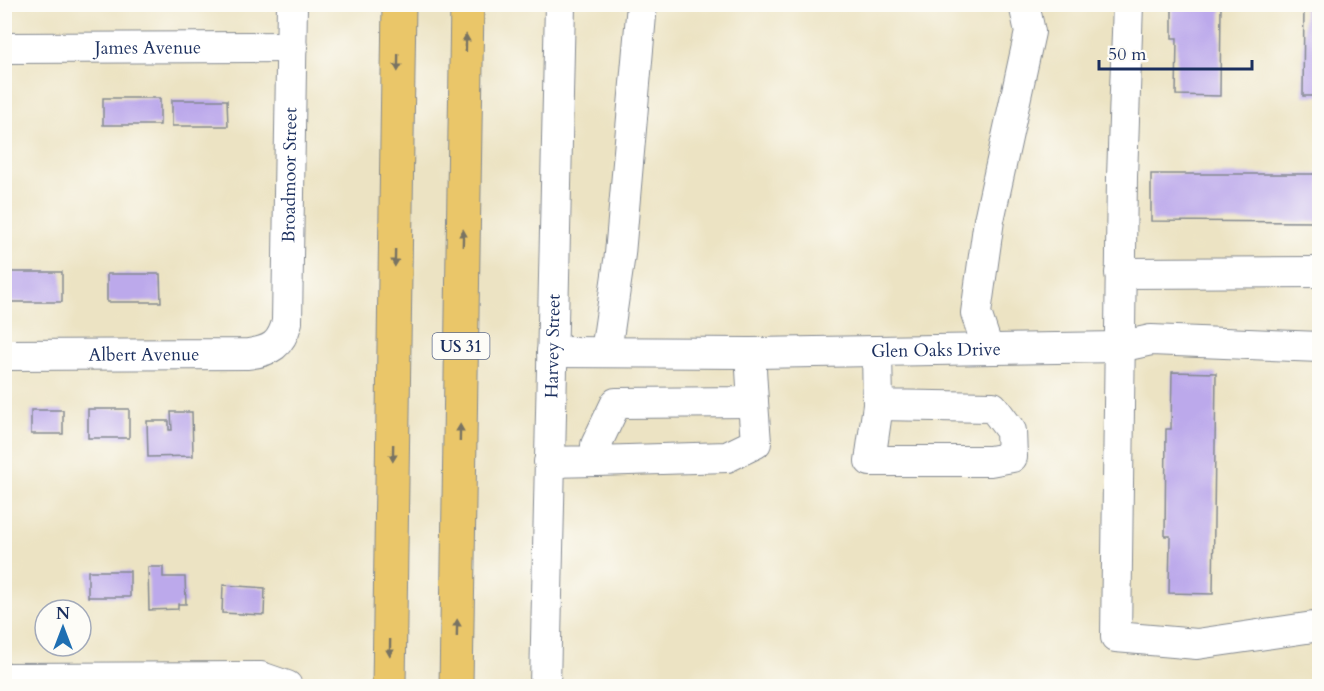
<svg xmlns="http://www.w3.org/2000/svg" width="1324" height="691" font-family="Cardo,serif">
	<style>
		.building { fill: #bca9eb }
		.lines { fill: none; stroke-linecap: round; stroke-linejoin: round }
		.minor-casing { stroke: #848990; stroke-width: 32 }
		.highway-casing { stroke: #848990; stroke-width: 35 }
		.minor { stroke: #fff; stroke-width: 30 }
		.highway { stroke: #eac669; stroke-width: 33 }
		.oneway { fill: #787363 }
		.labels { text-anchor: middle; stroke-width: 4.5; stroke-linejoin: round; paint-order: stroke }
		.shield { fill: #fdfcf7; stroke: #5f6c8c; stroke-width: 1.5 }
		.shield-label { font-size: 16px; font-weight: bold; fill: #1b2f5e }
		.street-label { font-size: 18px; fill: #1b2f5e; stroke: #fdfcf7 }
	</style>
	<rect width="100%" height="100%" fill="#fdfcf7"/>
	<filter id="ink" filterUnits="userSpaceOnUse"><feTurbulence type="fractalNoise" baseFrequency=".0167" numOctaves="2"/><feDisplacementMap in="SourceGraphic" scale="12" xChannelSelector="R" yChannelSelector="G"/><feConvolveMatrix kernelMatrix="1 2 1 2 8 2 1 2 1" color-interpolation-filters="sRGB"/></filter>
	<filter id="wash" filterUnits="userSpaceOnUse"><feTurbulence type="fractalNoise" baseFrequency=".008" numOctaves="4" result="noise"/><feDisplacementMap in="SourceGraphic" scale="24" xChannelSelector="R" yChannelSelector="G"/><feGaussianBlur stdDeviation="1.35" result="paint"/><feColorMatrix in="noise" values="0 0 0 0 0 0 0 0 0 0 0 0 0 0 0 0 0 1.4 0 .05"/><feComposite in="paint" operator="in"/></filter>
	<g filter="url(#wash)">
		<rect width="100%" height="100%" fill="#ece3c3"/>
		<g id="blocks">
			<g class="building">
				<polygon points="1172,4 1221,4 1220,96 1176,95 1177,38 1172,38"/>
				<polygon points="1304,4 1320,4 1320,96 1303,96"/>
				<polygon points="4,98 9,98 10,125 4,125"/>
				<rect x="103" y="98" width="57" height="27"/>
				<polygon points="172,100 227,100 228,126 172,126"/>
				<polygon points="1151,174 1320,174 1320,222 1151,221"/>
				<rect x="4" y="272" width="58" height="30"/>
				<polygon points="107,274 160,274 161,302 107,302"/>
				<polygon points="1172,372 1216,373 1213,594 1169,593 1170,536 1165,536 1166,429 1171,429"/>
				<rect x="88" y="409" width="41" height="29"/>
				<rect x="4" y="410" width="3" height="24"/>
				<rect x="31" y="410" width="32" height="24"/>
				<polygon points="171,412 192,412 193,456 148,457 147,421 169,421 169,430 172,430"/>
				<polygon points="148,567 163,567 163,577 185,577 186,604 178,604 178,609 149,610"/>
				<rect x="88" y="571" width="42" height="26"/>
				<polygon points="223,585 265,588 264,615 222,613"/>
			</g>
		</g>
	</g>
	<g filter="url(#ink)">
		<use href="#blocks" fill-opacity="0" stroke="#848990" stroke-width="1.5"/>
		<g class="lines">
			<g class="minor-casing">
				<g id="minor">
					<polyline points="1128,4 1122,177 1116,637 1197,644 1320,626"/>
					<path id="s1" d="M 4,48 L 292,47"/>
					<polyline points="1120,273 1320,272"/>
					<polyline points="988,349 976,313 989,220 1030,32 1024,4"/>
					<polyline points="877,351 878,405 993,407 1011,431 1012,457 990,461 870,461 878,405"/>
					<path id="s2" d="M 552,352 L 750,353 L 1119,347 L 1151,340 L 1320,347"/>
					<polyline points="606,352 620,254 642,4"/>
					<path id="s3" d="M 4,355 L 248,354 C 271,351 281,345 287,322 L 292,4"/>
					<polyline points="596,461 727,457 756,443 753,402"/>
					<polyline points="549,462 596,461 596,445 616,403 753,402 750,353"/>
					<polyline points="4,678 261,677 287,686"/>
					<path id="s4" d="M 545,686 L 560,4"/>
				</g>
			</g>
			<g class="highway-casing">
				<g id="highway">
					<polyline points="389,686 399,4"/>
					<polyline points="456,686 467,4"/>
				</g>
			</g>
			<use href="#minor" class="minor"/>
			<use href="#highway" class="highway"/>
		</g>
		<defs><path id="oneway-solid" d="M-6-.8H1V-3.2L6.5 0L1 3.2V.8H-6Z" transform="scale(1.5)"/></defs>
		<g class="oneway">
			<use href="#oneway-solid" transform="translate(466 43) rotate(-89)"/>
			<use href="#oneway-solid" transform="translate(398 63) rotate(91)"/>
			<use href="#oneway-solid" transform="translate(463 238) rotate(-89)"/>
			<use href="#oneway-solid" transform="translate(395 258) rotate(91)"/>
			<use href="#oneway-solid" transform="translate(460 433) rotate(-89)"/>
			<use href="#oneway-solid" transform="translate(393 453) rotate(91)"/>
			<use href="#oneway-solid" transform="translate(457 628) rotate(-89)"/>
			<use href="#oneway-solid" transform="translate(390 648) rotate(91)"/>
		</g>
	</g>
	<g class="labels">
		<rect class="shield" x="432.5" y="333" width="57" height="26" rx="4.5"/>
		<g class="shield-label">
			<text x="461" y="352">US 31</text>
		</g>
		<g class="street-label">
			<text dy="6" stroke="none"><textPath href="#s1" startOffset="144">James Avenue</textPath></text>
			<text dy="6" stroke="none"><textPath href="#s3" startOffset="446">Broadmoor Street</textPath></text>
			<text dy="6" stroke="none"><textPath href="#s4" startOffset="340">Harvey Street</textPath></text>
			<text dy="6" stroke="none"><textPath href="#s2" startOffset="384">Glen Oaks Drive</textPath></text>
			<text dy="6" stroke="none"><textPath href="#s3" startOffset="140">Albert Avenue</textPath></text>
		</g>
	</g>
	<rect width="1324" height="691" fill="none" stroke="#fdfcf7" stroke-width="24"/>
	<g transform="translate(63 628)"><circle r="28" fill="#fdfcf7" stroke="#a3aaba" stroke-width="1.5"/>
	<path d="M0-4.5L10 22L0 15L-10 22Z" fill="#1f6fb2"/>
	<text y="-9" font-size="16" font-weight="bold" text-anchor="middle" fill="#1b2f5e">N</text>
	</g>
	<path d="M1099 60v9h153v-9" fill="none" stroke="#1b2f5e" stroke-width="3"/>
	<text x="1108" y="60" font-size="18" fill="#1b2f5e" stroke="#fdfcf7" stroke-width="4.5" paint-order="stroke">50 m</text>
</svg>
